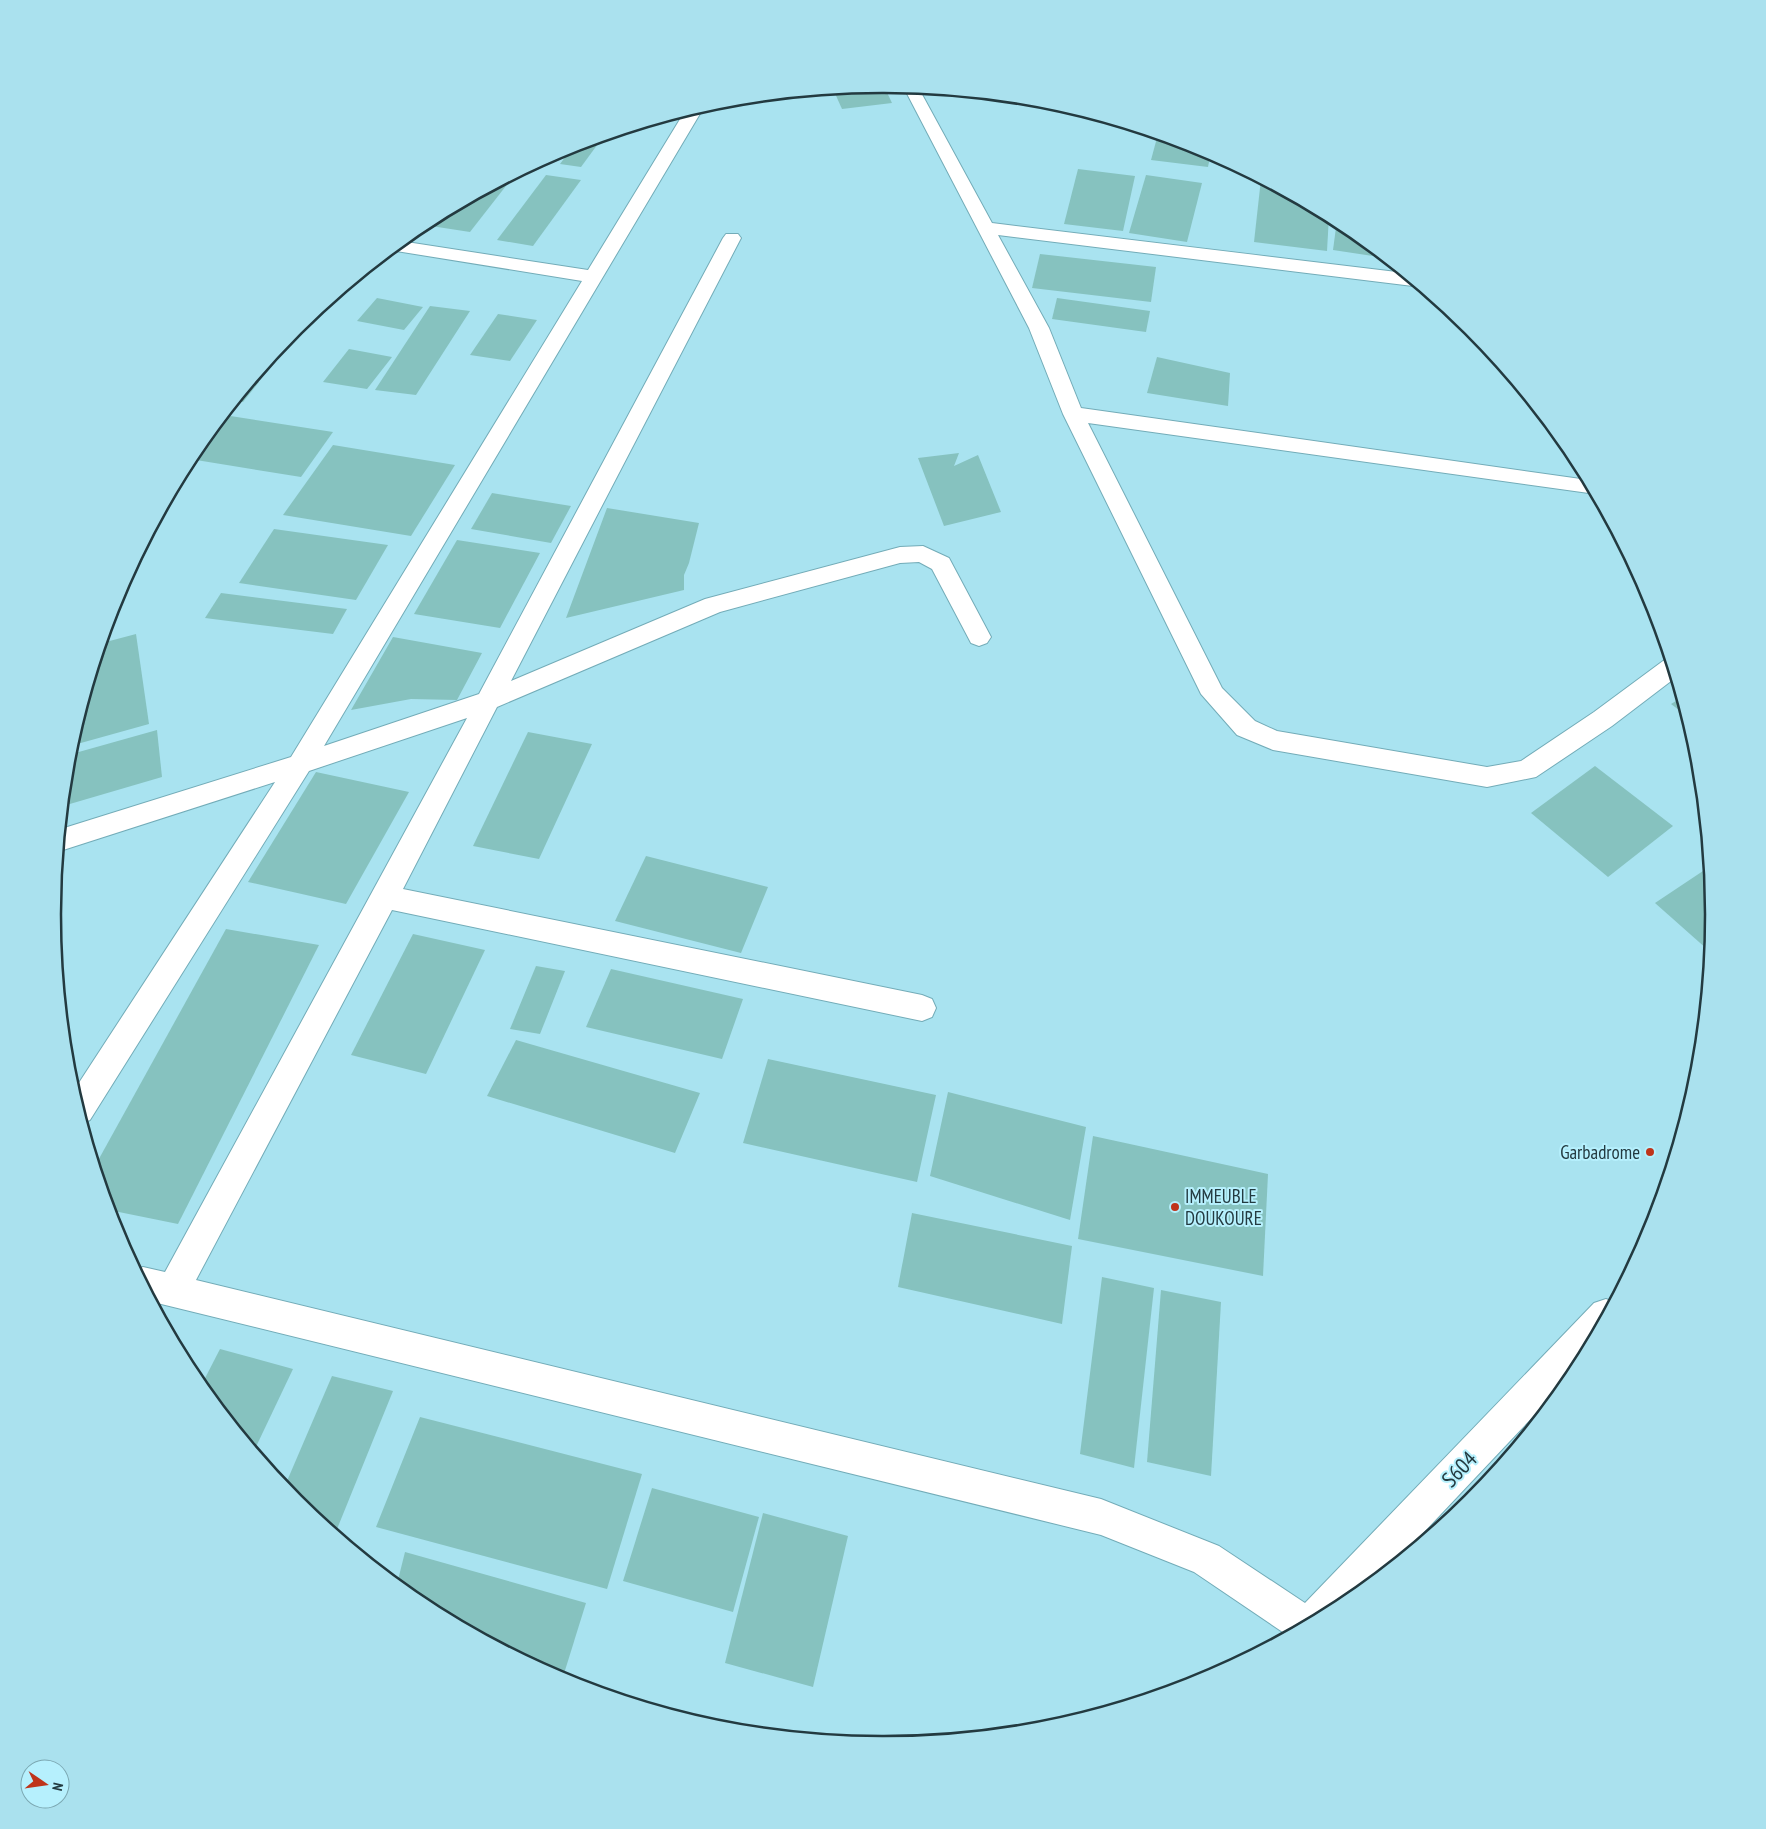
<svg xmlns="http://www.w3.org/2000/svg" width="1766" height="1829" font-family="'PT Sans Narrow',sans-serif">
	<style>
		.building { fill: #86c2bf }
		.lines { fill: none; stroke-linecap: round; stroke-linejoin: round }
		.minor-casing { stroke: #73acb8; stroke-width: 2 }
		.minor { fill: #fff; fill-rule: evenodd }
		.poi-dot { fill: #bf341a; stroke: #b6f0fd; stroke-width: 2 }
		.labels { text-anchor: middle; stroke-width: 4; stroke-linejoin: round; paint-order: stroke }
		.poi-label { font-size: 19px; fill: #233a40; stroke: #b6f0fd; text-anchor: end }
		.near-street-label { font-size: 22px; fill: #233a40; stroke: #b6f0fd }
		.rim { fill: none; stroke: #233a40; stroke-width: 2.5 }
	</style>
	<rect width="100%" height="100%" fill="#a9e3f0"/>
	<g class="building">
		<polygon points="883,84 892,103 842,109 833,89"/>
		<polygon points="1158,134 1211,152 1208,167 1151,160"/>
		<polygon points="601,136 603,137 581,167 560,164 574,145"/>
		<polygon points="1078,169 1135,176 1123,231 1064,224"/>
		<polygon points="516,173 470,232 431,226 442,213"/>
		<polygon points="546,175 581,180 533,246 497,240"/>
		<polygon points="1146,175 1202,183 1187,242 1129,233"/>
		<polygon points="1261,179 1329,216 1327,251 1254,242"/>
		<polygon points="1337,220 1345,224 1386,258 1333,250"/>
		<polygon points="1040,254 1156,267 1151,302 1032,288"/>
		<polygon points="377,298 423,307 404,330 357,321"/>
		<polygon points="1057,298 1150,311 1146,332 1052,319"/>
		<polygon points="430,306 470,311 416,395 375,390"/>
		<polygon points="498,314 537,320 510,361 470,355"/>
		<polygon points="349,349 392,357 367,389 323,382"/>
		<polygon points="1157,357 1230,373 1228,406 1147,393"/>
		<polygon points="252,381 259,382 243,402 235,401"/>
		<polygon points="224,415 333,432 301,477 190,459"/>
		<polygon points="333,445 455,465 411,536 283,515"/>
		<polygon points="959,453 954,466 978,455 1001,512 944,526 918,458"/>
		<polygon points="492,493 571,506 551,543 471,529"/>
		<polygon points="607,508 699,523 689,563 684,575 684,590 566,618"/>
		<polygon points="274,529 388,545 356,600 239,583"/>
		<polygon points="457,540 540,553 500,628 414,614"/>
		<polygon points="221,593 347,609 333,634 205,618"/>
		<polygon points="136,634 149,724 70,746 102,643"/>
		<polygon points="393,637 482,653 457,700 411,699 351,710"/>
		<polygon points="1681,698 1685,712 1687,716 1671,704"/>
		<polygon points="157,730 162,777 63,806 68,755"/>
		<polygon points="528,732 592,744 539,859 473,846"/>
		<polygon points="1595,766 1673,826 1608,877 1531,813"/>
		<polygon points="316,772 409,792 346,904 248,882"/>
		<polygon points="646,856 768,887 741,953 615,921"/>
		<polygon points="1709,867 1713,915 1708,950 1655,903"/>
		<polygon points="226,929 319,945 178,1224 109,1210 95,1166"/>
		<polygon points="413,934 485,950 426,1074 351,1055"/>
		<polygon points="536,966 565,971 540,1034 510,1029"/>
		<polygon points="611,969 743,999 722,1059 586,1027"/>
		<polygon points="516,1040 700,1093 675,1153 487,1096"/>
		<polygon points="768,1059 936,1095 917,1182 743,1143"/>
		<polygon points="948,1092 1086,1127 1070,1220 930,1176"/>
		<polygon points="1093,1136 1268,1174 1263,1276 1078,1239"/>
		<polygon points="912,1213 1072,1246 1062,1324 898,1287"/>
		<polygon points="1102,1277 1154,1288 1134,1468 1080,1454"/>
		<polygon points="1161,1290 1221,1302 1211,1476 1147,1462"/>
		<polygon points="220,1349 293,1369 254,1451 201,1386"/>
		<polygon points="332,1376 393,1391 335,1534 296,1502 284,1488"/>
		<polygon points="420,1417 642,1474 607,1589 376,1527"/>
		<polygon points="652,1488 759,1517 733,1612 623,1581"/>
		<polygon points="763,1513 848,1536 813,1687 725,1663"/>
		<polygon points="405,1552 586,1603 562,1680 421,1605 397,1584"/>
	</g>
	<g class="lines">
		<g class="minor-casing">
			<g id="minor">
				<polygon points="903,86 918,87 992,223 1405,273 1418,284 1413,286 998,235 1049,328 1081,408 1588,480 1596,494 1088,423 1222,688 1255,721 1277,731 1487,767 1521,761 1594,712 1663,661 1669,659 1675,678 1612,726 1536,777 1487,787 1273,750 1237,735 1201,694 1063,414 1029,328"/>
				<polygon points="703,105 704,107 324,746 479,694 723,238 726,234 738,234 741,238 511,681 705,599 900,547 923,546 949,558 991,637 987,643 979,646 971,643 932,569 919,562 900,563 720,612 497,707 403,889 922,995 932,999 936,1008 932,1017 922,1021 392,910 196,1280 1101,1499 1219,1546 1305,1603 1594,1303 1606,1299 1613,1302 1577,1370 1390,1568 1344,1605 1287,1635 1194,1572 1101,1535 153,1302 136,1270 143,1267 165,1272 467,718 309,771 90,1120 83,1123 73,1092 275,782 60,851 61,829 291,757 582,281 390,250 400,241 588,270 685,111"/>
			</g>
		</g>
		<use href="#minor" class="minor"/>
	</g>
	<g class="poi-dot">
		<circle cx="1650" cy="1152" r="5"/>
		<circle cx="1175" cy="1207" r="5"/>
	</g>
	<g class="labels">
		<g class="poi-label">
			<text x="1640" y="1159">Garbadrome</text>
			<text x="1185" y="1203" text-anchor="start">IMMEUBLE<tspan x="1185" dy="22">DOUKOURE</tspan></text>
		</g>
		<g class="near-street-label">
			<text transform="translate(1459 1469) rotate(-46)" y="8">S604</text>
		</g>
	</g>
	<path d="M0 0H1766V1829H0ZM882 93H884A821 821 0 0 1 1705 914V915A821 821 0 0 1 884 1736H882A821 821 0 0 1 61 915V914A821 821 0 0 1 882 93Z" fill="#aae1ee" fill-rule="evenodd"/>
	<path class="rim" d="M882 93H884A821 821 0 0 1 1705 914V915A821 821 0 0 1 884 1736H882A821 821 0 0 1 61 915V914A821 821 0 0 1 882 93Z"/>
	<g transform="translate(45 1784) rotate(103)"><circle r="24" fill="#b6f0fd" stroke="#7ba7b1"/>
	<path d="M0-4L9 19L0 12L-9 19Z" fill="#bf341a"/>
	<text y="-8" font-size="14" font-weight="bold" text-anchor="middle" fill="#233a40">N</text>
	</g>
</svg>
